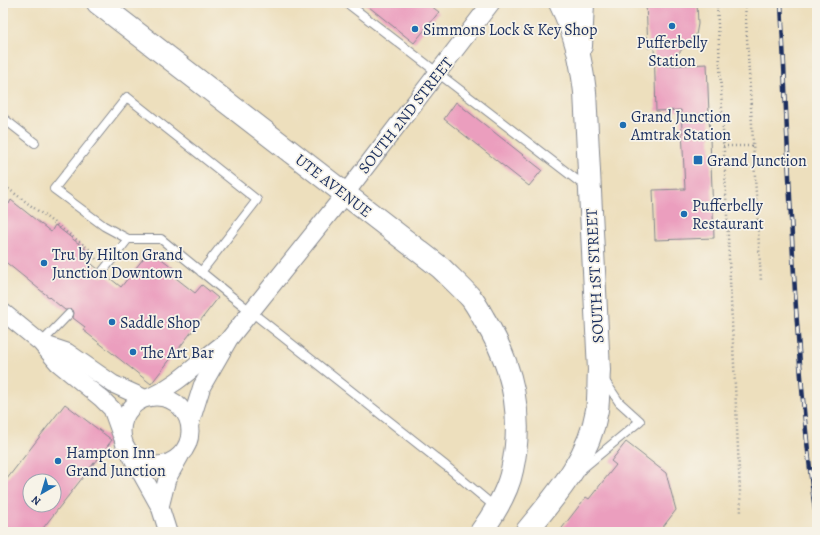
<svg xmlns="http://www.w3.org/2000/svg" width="820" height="535" font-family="Alegreya,serif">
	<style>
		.building { fill: #eb9ebe; fill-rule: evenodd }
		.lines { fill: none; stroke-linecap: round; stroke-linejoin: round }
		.service-casing { stroke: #84878e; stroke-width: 10 }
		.minor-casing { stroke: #84878e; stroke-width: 19 }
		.trunk-casing { stroke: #84878e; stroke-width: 24 }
		.path { stroke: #84878e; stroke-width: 2.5; stroke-dasharray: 1 3; stroke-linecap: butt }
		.service { stroke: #fff; stroke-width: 8 }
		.minor { stroke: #fff; stroke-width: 17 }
		.trunk { stroke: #fff; stroke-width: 22 }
		.rail-casing { stroke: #1b2f5e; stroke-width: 4.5 }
		.rail { stroke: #f7f3e8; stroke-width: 3; stroke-dasharray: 9; stroke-linecap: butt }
		.poi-dot { fill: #1f6fb2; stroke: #f7f3e8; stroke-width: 1.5 }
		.labels { text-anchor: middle; stroke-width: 3.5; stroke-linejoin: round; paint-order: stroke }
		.poi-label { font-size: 16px; fill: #1b2f5e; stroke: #f7f3e8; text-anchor: start }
		.street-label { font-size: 16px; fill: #1b2f5e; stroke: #f7f3e8 }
	</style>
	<rect width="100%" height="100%" fill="#f7f3e8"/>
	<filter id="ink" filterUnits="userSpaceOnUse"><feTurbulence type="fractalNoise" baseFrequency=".025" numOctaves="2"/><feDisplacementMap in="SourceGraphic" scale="8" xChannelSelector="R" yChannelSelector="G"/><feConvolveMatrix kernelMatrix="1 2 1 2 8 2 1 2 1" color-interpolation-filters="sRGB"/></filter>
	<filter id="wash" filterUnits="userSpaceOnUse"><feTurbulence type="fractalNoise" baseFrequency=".012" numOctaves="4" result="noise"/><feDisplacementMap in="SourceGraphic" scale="16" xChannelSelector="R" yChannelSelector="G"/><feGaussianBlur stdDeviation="0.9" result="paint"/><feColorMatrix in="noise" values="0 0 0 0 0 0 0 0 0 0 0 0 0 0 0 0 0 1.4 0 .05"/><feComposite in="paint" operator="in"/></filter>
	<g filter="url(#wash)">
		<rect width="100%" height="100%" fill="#eddfbd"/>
		<g id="blocks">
			<g class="building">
				<polygon points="364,3 427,3 439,12 414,43"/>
				<polygon points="646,3 697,3 698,24 696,35 666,66 707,64 714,238 655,240 653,190 685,189 681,110 656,111 654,47 648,48"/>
				<polygon points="456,102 542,170 529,186 444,119"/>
				<polygon points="3,199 9,204 11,200 51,232 55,225 88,251 83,257 98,269 97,272 98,276 102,277 106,275 121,287 150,250 176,270 172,275 195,293 202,285 218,298 151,384 83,330 85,327 73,318 74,313 73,310 65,310 3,260"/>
				<path d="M 65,404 L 112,440 L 40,532 L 3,532 L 3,484 ZM 30,481 L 54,481 L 54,505 L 30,505 Z"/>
				<polygon points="626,442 666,473 676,510 659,532 559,532 586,497 589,499 616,465 611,461"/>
			</g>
		</g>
	</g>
	<g filter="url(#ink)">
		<use href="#blocks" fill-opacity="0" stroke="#84878e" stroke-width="1"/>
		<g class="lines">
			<g class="service-casing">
				<g id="service">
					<polyline points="347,3 586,187"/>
					<polyline points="3,118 35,143"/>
					<polyline points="102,272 128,239"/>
					<polyline points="201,272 257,200 127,97 54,189 104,226 128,239 161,239 226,292 446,466 495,507"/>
					<polyline points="41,343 69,314"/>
					<polyline points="582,469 640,421 619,402 603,378"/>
				</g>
			</g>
			<g class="minor-casing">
				<g id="minor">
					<polyline points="3,312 41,343 58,363 102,399 112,409 121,434"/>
					<polyline points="43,344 67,352 113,384 144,398"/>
					<circle cx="156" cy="431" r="34"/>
					<path d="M 150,397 C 180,383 197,363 223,344"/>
					<polyline points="190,424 202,386 229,339 345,194 491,3"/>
					<polyline points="131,455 160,507 168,532"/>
					<polyline points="160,507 167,479 180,456"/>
				</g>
			</g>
			<g class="trunk-casing">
				<g id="trunk">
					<path d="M 98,3 L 441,268 C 451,278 462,288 471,298 C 476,304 480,312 484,319 C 513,365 524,417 512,470 C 508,491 494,514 481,532"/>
					<polyline points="581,46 583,3"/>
					<path d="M 526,532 C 556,495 589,459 597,410 C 599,397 598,383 599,370 L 585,92 C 581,58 575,33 560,3"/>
				</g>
			</g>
			<g class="path">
				<polyline points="717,3 741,513"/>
				<polyline points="745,3 761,281"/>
				<polyline points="723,146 753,146"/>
				<polyline points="3,191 6,187 89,249 96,259"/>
			</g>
			<use href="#service" class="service"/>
			<use href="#minor" class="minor"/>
			<use href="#trunk" class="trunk"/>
			<g class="rail-casing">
				<path id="rail" d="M 781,3 C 790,177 793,352 817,524"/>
			</g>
			<use href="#rail" class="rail"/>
		</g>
	</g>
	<g class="poi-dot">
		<circle cx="672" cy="26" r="4"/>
		<circle cx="415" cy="29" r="4"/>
		<circle cx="623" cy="125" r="4"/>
		<rect x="693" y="155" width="10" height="10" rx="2"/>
		<circle cx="684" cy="214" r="4"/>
		<circle cx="44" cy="263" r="4"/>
		<circle cx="112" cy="322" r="4"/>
		<circle cx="133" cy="352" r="4"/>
		<circle cx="58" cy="461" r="4"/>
	</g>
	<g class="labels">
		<g class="poi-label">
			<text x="423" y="35">Simmons Lock &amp; Key Shop</text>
			<text x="672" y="48" text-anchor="middle">Pufferbelly<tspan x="672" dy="18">Station</tspan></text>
			<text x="631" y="122">Grand Junction<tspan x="631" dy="18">Amtrak Station</tspan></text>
			<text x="707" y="166">Grand Junction</text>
			<text x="692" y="211">Pufferbelly<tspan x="692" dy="18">Restaurant</tspan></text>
			<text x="52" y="260">Tru by Hilton Grand<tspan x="52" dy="18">Junction Downtown</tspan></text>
			<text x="120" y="328">Saddle Shop</text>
			<text x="141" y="358">The Art Bar</text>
			<text x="66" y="458">Hampton Inn<tspan x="66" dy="18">Grand Junction</tspan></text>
		</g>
		<g class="street-label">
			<text transform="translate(405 115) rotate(-52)" y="6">SOUTH 2ND STREET</text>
			<text transform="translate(334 185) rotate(38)" y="6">UTE AVENUE</text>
			<text transform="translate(594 276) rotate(-93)" y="6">SOUTH 1ST STREET</text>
		</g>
	</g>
	<rect width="820" height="535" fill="none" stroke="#f7f3e8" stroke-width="16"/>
	<g transform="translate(42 493) rotate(218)"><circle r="19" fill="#f7f3e8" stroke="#9fa5b1"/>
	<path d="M0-3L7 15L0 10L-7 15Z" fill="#1f6fb2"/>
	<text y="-6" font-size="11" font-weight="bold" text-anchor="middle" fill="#1b2f5e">N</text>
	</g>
</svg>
